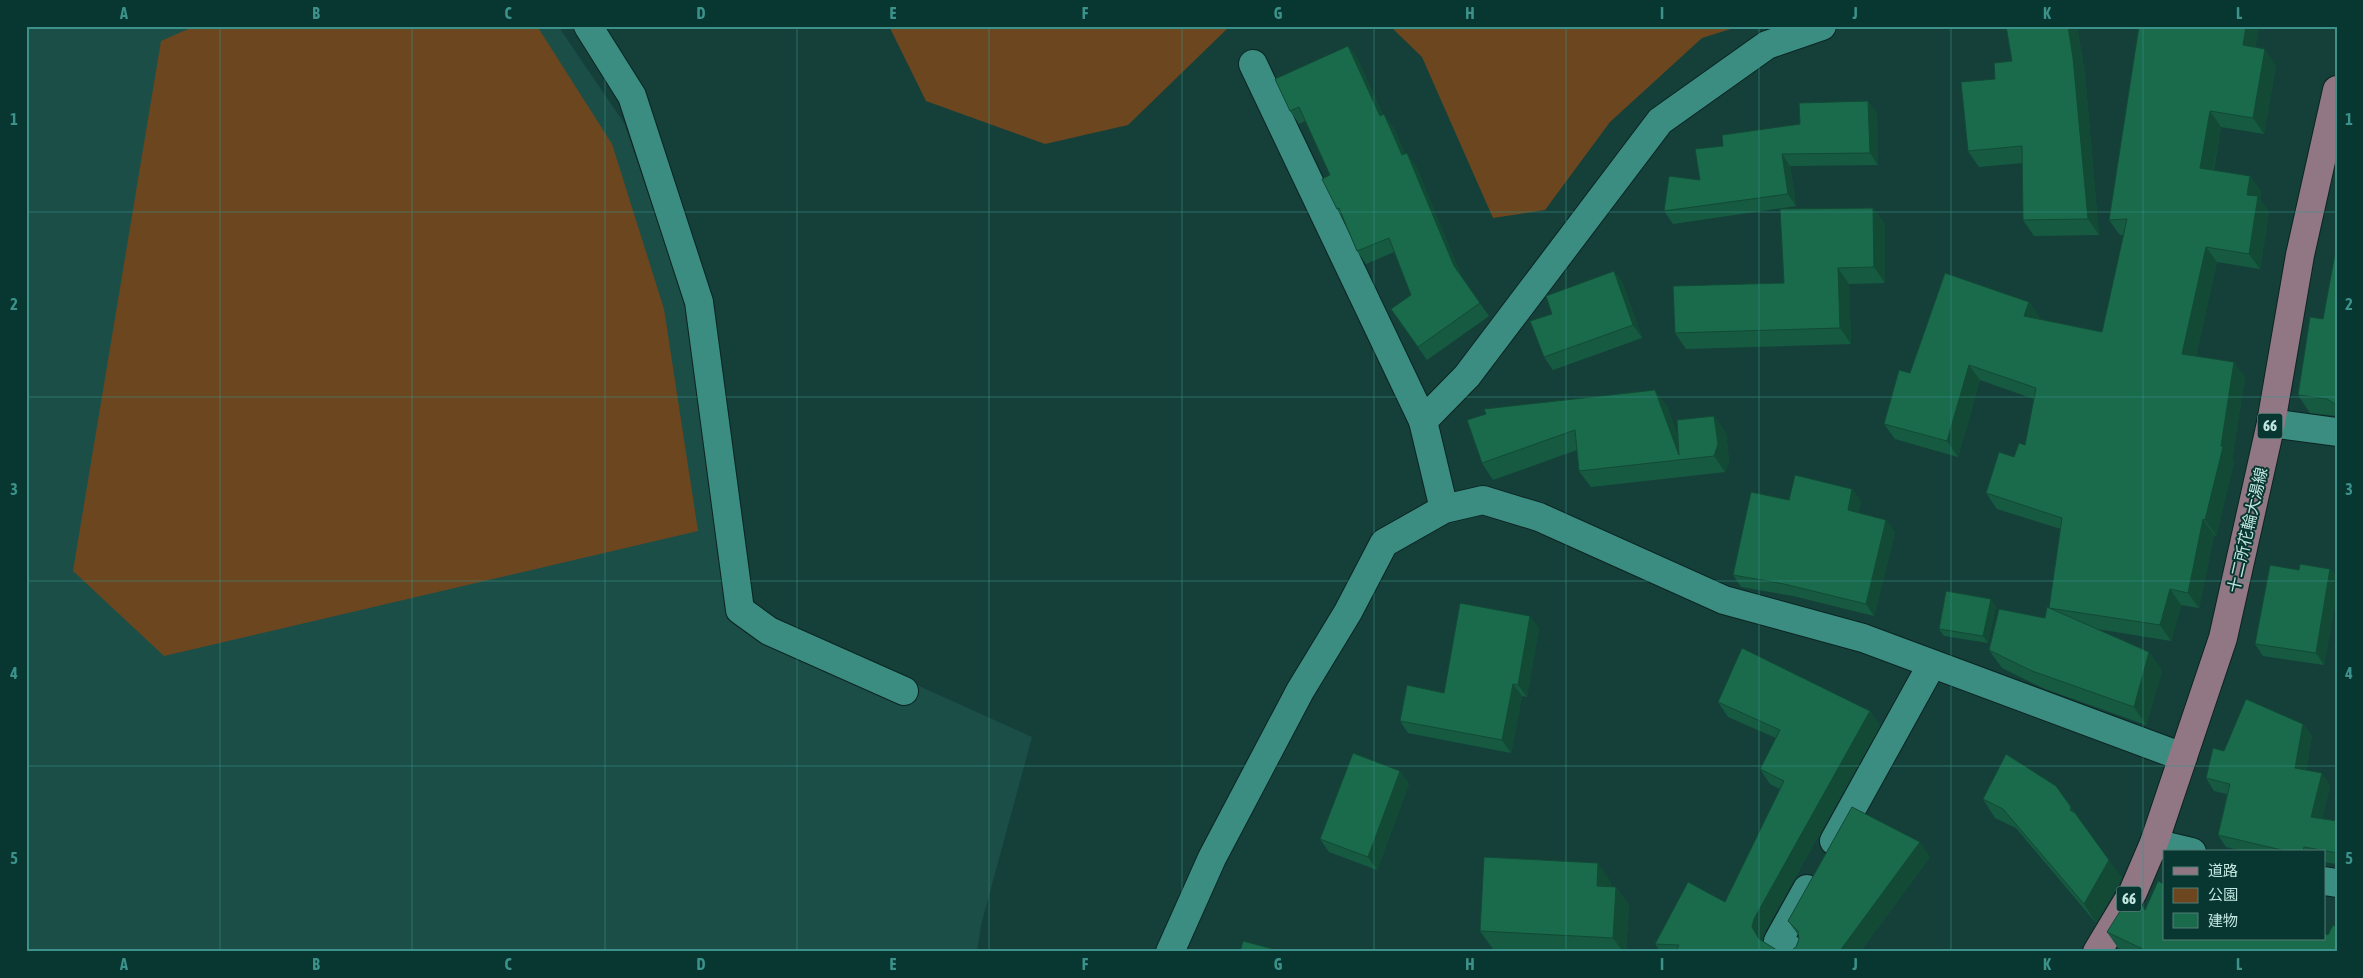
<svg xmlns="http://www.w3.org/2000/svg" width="2363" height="978" font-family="'Asap Condensed','Noto Sans JP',sans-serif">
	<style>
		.built { fill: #1c4e48 }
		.green { fill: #6c461f }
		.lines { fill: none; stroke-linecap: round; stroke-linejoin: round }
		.minor-casing { stroke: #0b2421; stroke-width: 30 }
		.major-casing { stroke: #0b2421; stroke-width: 30 }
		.minor { stroke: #3b8c81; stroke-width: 28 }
		.major { stroke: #907783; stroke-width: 28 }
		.wall { fill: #165b41 }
		.shaded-wall { fill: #124a35 }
		.building { fill: #1a6a4c; stroke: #124a35 }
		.grid { fill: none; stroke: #3c928b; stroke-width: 1; stroke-opacity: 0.55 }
		.labels { text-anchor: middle; stroke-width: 4; stroke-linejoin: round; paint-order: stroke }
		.shield { fill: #083630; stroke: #8ab2ac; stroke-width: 1 }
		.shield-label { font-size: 15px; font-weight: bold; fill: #c2e7e1 }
		.street-label { font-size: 16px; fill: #c2e7e1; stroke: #083630 }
		.neatline { fill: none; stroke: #3c928b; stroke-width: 2 }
		.grid-label { font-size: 16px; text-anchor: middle; font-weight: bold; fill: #3c928b }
	</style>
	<rect width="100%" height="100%" fill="#15403a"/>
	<polygon class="built" points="26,26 558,26 624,123 686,304 727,619 784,625 1032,737 981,925 977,952 26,952"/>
	<g class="green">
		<polygon points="195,26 537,26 612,144 664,309 698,531 164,656 73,571 161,41"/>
		<polygon points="889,26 1230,26 1128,125 1045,144 926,101"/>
		<polygon points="1390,26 1740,26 1702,38 1610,122 1545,210 1493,218 1422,57"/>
	</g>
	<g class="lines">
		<g class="minor-casing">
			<g id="minor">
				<polyline points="588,26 632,96 699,302 740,610 769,631 904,691"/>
				<polyline points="1253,64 1423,421"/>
				<polyline points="2271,423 2337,432"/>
				<polyline points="1444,509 1423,421 1467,376 1660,121 1767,45 1822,26"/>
				<polyline points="1834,841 1932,664"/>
				<polyline points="2154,843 2192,852"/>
				<polyline points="2324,881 2337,883"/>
				<polyline points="1170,952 1212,858 1300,691 1348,612 1384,543 1444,509 1483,500 1539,517 1724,600 1863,638 2183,757"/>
				<polyline points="1794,952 1778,941 1807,889"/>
			</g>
		</g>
		<g class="major-casing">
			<polyline id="major" points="2097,952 2133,892 2154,843 2223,638 2271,423 2300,255 2337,90"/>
		</g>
		<use href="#minor" class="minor"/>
		<use href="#major" class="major"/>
	</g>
	<g class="wall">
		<polygon points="2006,26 2077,26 2085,74 2099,235 2034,236 2023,220 2022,163 1979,167 1968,151 1995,79 2012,61"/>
		<polygon points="1348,46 1357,58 1383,115 1393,127 1405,154 1416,166 1462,278 1489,316 1427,360 1391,309 1411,295 1394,252 1366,264 1357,251 1343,219 1337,209 1330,175 1305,121 1299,124 1290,111"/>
		<polygon points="2256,47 2276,65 2264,134 2221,127 2214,170 2250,176 2261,192 2260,199 2269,212 2260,269 2217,262 2196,356 2245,377 2232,459 2234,462 2216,536 2214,535 2199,608 2181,605 2171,641 2097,629 2149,652 2162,671 2146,725 2045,689 2002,668 1989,650 2045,618 2050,609 2061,529 1997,509 1986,493 2014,457 2025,445 2034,399 1980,380 1958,457 1895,439 1884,424 1910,373 2029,302 2040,318 2040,319 2102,332 2124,235 2120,235 2109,220"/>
		<polygon points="1877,113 1878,165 1790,166 1796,206 1673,224 1664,211 1700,180 1723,146"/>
		<polygon points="1873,208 1885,224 1885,283 1849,284 1851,344 1686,349 1675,333 1784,283"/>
		<polygon points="2337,243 2337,416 2310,413 2298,395 2323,319"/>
		<polygon points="1614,271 1623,284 1642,338 1553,370 1544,357"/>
		<polygon points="1667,406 1678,438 1714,416 1726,433 1729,461 1725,472 1591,487 1579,471 1577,450 1493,480 1482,463 1467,420"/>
		<polygon points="1852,489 1861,501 1858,513 1895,532 1874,616 1793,596 1741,587 1733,575 1789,500"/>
		<polygon points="2330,569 2337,578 2337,593 2324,665 2263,656 2255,644 2299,570"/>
		<polygon points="1996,606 1988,643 1944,636 1939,629"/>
		<polygon points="1539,628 1527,697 1522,696 1511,753 1408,733 1400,721 1444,693"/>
		<polygon points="1718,702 1870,711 1880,726 1764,933 1762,941 1780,952 1661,952 1655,944 1725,902 1780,789 1770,784 1760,769 1776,738 1728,717"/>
		<polygon points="2303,724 2312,736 2306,770 2322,773 2330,786 2322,819 2337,821 2337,864 2324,862 2324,852 2246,852 2226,847 2218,835 2227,794 2214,791 2206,778 2224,751"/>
		<polygon points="2006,754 2122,878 2096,923 2016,828 1995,818 1983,799"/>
		<polygon points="1400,771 1409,784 1377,870 1329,852 1320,839"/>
		<polygon points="1930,857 1860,952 1789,952 1796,947 1799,939 1799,936 1788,921"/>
		<polygon points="1611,882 1611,887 1616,887 1629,905 1626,952 1541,952 1493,949 1480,931"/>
		<polygon points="2107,932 2164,939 2328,935 2337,952 2127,952 2118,948"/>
	</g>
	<g class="shaded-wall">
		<polygon points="2068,26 2077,26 2085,74 2099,235 2088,219"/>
		<polygon points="2246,26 2259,26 2254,61 2243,45"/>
		<polygon points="1348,46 1357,58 1389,129 1380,116"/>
		<polygon points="2265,49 2276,65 2264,134 2253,118"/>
		<polygon points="1868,101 1877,113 1878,165 1870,153"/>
		<polygon points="2210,111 2221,127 2211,184 2200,168"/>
		<polygon points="1384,114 1393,127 1411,168 1402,155"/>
		<polygon points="1407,153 1416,166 1463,279 1454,266"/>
		<polygon points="1782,154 1790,166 1796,206 1788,194"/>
		<polygon points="2250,176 2261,192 2260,199 2269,212 2260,269 2249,254 2247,195"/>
		<polygon points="1873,208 1885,224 1885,283 1874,267"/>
		<polygon points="2206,247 2217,262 2193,369 2182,354"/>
		<polygon points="1838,268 1849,284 1851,344 1840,328"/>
		<polygon points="1614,271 1623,284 1642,338 1633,325"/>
		<polygon points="2029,302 2040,318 2035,331 2024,316"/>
		<polygon points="2234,362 2245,377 2232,459 2234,462 2216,536 2205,520 2221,446"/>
		<polygon points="1969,365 1980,380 1958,457 1947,441"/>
		<polygon points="1655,390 1667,406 1686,459 1679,455"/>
		<polygon points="1714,416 1726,433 1729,461 1725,472 1714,456"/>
		<polygon points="1852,489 1861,501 1856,522 1848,510"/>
		<polygon points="2203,519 2214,535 2199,608 2188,593"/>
		<polygon points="1886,520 1895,532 1874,616 1866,604"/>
		<polygon points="2330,569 2337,578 2337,593 2324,665 2316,653"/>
		<polygon points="2170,589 2181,605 2171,641 2160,625"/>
		<polygon points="1991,599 1996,606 1988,643 1983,636"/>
		<polygon points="1530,616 1539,628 1527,697 1518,685"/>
		<polygon points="2149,652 2162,671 2146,725 2134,707"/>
		<polygon points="1513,684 1522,696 1511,753 1502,740"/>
		<polygon points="1870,711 1880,726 1764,933 1762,941 1759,939 1752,927 1754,919"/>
		<polygon points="2303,724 2312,736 2304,780 2295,768"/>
		<polygon points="1400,771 1409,784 1377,870 1368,857"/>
		<polygon points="2322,773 2330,786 2320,829 2311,817"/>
		<polygon points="2071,807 2084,825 2070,810"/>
		<polygon points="1920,842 1930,857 1860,952 1839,952"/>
		<polygon points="2109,860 2122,878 2096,923 2084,904"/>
		<polygon points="1598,863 1611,882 1610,904 1597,886"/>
		<polygon points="1616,887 1629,905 1626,952 1623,952 1613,938"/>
	</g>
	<g class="building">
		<polygon points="2006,26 2068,26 2073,58 2088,219 2023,220 2022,146 1968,151 1961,82 1995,79 1994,63 2012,61"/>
		<polygon points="2139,26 2246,26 2243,45 2265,49 2253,118 2210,111 2200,168 2250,176 2247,195 2258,196 2249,254 2206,247 2182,354 2234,362 2221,446 2223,447 2205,520 2203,519 2188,593 2170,589 2160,625 2049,608 2062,518 1986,493 1999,452 2014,457 2019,443 2025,445 2036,388 1969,365 1947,441 1884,424 1899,370 1910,373 1945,273 2029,302 2024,316 2102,332 2127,219 2109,220"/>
		<polygon points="1348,46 1380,116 1384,114 1402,155 1407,153 1454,266 1480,303 1418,347 1391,309 1411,295 1389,238 1357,251 1339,208 1337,209 1322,179 1330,175 1299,107 1290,111 1275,79"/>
		<polygon points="1868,101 1870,153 1782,154 1788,194 1664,211 1669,176 1700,180 1695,149 1723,146 1722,135 1800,124 1799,103"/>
		<polygon points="1873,208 1874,267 1838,268 1840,328 1675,333 1673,286 1784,283 1780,209"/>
		<polygon points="2337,243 2337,405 2327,399 2298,395 2310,317 2323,319"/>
		<polygon points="1614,271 1633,325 1544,357 1530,321 1552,314 1546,296"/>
		<polygon points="1655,390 1679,455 1677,420 1714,416 1718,444 1714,456 1579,471 1575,430 1482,463 1467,420 1486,414 1484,409"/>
		<polygon points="1795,475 1852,489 1848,510 1886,520 1866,604 1784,584 1733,575 1751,492 1789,500"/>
		<polygon points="2300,564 2330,569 2316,653 2255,644 2270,565 2299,570"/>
		<polygon points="1946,591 1991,599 1983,636 1939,629"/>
		<polygon points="1460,603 1530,616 1518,685 1513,684 1502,740 1400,721 1407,685 1444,693"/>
		<polygon points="2047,607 2149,652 2134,707 2032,671 1989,650 1999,609 2045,618"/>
		<polygon points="1742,648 1870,711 1754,919 1752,927 1759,939 1780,952 1676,952 1679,945 1655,944 1688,882 1725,902 1784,781 1760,769 1780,730 1718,702"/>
		<polygon points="2246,699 2303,724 2295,768 2322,773 2311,817 2337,821 2337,853 2304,847 2303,852 2290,852 2218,835 2230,784 2206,778 2213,748 2224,751"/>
		<polygon points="1353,753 1400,771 1368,857 1320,839"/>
		<polygon points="2006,754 2056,786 2071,807 2070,810 2075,813 2109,860 2084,904 2003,809 1983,799"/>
		<polygon points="1852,807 1920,842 1839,952 1789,952 1796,947 1799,939 1798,931 1788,921"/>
		<polygon points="1484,857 1598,863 1597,886 1616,887 1613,938 1480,931"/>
		<polygon points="2158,881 2164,884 2164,939 2324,939 2324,933 2328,935 2333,925 2337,927 2337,952 2149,952 2107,932 2132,892 2145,910"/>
		<polygon points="1243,941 1273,949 1272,952 1240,952"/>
	</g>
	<path class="grid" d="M 220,26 L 220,952M 412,26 L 412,952M 605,26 L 605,952M 797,26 L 797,952M 989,26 L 989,952M 1182,26 L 1182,952M 1374,26 L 1374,952M 1566,26 L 1566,952M 1759,26 L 1759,952M 1951,26 L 1951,952M 2143,26 L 2143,952M 26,212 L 2337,212M 26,397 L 2337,397M 26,581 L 2337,581M 26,766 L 2337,766"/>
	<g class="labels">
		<g class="shield">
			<rect x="2257.5" y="413.5" width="25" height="25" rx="4"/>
			<rect x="2116.5" y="886.5" width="25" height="25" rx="4"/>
		</g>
		<g class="shield-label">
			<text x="2270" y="431">66</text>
			<text x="2129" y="904">66</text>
		</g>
		<g class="street-label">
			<text transform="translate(2247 530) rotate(-77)" y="6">十二所花輪大湯線</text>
		</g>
	</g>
	<rect width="2363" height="978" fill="none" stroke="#083630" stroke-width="55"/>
	<rect x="2163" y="850" width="162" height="90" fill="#083630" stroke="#527d77"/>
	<rect x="2173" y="867" width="25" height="8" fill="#907783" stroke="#527d77"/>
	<text x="2208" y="876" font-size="15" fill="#c2e7e1">道路</text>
	<rect x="2173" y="888" width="25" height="15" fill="#6c461f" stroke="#527d77"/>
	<text x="2208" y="900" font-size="15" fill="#c2e7e1">公園</text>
	<rect x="2173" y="913" width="25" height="15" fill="#1a6a4c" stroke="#527d77"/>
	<text x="2208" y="926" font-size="15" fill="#c2e7e1">建物</text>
	<rect x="28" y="28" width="2308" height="922" class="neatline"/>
	<g class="grid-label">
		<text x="124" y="19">A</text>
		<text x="316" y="19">B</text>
		<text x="508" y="19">C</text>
		<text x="701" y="19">D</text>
		<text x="893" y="19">E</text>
		<text x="1085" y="19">F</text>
		<text x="1278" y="19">G</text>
		<text x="1470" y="19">H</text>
		<text x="1662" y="19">I</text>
		<text x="1855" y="19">J</text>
		<text x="2047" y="19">K</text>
		<text x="2239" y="19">L</text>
		<text x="14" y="125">1</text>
		<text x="2349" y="125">1</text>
		<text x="14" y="310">2</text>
		<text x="2349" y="310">2</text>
		<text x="14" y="495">3</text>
		<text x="2349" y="495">3</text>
		<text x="14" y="679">4</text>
		<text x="2349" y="679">4</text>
		<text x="14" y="864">5</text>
		<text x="2349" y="864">5</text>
		<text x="124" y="970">A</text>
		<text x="316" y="970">B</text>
		<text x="508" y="970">C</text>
		<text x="701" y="970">D</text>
		<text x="893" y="970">E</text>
		<text x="1085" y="970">F</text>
		<text x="1278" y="970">G</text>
		<text x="1470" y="970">H</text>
		<text x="1662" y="970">I</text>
		<text x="1855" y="970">J</text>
		<text x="2047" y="970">K</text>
		<text x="2239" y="970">L</text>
	</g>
</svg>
